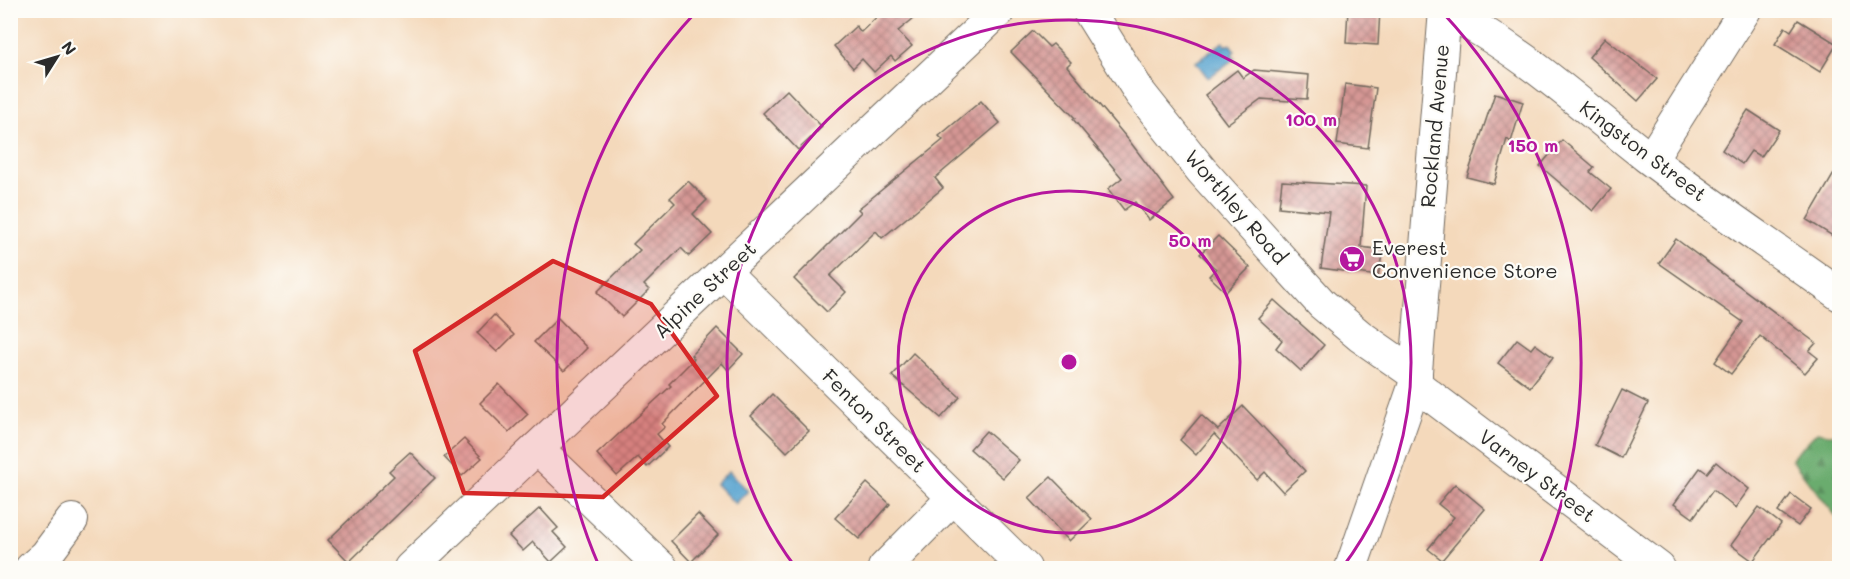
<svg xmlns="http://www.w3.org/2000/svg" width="1850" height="579" font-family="Mali,sans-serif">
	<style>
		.forest { fill: url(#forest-firs); stroke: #4b6c4c; stroke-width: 1.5 }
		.water { fill: url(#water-ripples); stroke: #40677d; stroke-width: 1.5 }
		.building { fill: url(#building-cross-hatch) }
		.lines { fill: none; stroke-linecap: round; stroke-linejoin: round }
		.minor-casing { stroke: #71685d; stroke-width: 34 }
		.minor { stroke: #fff; stroke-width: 32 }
		.marked { fill: #d62828; fill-opacity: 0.2; stroke: #d62828; stroke-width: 4.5; stroke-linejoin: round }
		.ring { fill: none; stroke: #b5179e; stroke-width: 3 }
		.labels { text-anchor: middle; stroke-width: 4.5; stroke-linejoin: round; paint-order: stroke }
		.street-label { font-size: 20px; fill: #2b2b2b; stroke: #fdfcf7 }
		.poi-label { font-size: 20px; fill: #2b2b2b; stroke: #fdfcf7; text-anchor: start }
		.centre { fill: #b5179e; stroke: #fdfcf7; stroke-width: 3 }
		.ring-label { font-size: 18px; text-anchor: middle; font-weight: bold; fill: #b5179e; stroke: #fdfcf7; stroke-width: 4.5; stroke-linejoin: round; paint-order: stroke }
	</style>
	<defs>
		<pattern id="forest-firs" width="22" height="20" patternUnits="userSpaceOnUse" patternTransform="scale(1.5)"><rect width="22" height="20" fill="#6bac6e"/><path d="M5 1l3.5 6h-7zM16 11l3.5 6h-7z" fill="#588c5b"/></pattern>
		<pattern id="water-ripples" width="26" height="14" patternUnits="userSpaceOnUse" patternTransform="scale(1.5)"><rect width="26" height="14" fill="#56a3cf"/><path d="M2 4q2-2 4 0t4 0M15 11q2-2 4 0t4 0" fill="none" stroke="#4785a8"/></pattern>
		<pattern id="building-cross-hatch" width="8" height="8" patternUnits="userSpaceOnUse" patternTransform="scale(1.5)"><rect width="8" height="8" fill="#d59794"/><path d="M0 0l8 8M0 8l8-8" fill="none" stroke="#ad7b79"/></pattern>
	</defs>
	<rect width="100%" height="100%" fill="#fdfcf7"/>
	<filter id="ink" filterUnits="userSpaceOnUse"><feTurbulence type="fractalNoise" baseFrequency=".0167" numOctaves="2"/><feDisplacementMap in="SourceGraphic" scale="12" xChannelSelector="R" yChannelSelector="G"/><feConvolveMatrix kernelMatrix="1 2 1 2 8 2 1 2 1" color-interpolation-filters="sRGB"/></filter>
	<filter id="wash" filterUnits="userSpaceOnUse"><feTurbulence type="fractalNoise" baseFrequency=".008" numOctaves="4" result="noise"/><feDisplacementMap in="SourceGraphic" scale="24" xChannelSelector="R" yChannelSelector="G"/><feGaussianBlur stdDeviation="1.35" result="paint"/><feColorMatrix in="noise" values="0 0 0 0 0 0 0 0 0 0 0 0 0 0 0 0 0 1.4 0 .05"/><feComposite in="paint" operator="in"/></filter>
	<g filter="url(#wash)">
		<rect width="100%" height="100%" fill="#f4d9bb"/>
		<polygon class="forest" points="1817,432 1839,436 1839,520 1791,459"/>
		<g class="water">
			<polygon points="1223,42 1226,46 1230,44 1235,51 1232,54 1235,58 1208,78 1196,62"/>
			<polygon points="729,471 748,491 735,504 716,484"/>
		</g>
		<g id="blocks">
			<g class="building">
				<polygon points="884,10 924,10 898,31 912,46 895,61 891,56 874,72 862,59 853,68 834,46 856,26 861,32"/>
				<polygon points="1348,10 1380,10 1378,45 1346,43"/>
				<polygon points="1798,20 1837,44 1820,72 1775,44 1785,27 1791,31"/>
				<polygon points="1033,31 1049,47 1053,44 1071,62 1067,66 1131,143 1174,200 1149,220 1135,202 1124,210 1108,189 1122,178 1073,119 1075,118 1011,52"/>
				<polygon points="1605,38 1657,79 1638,101 1589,57"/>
				<polygon points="1237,70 1243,78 1254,70 1309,75 1307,99 1290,98 1289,101 1261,99 1227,124 1205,95"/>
				<polygon points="1345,84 1376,88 1368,148 1337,144"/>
				<polygon points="787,90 822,127 798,150 763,113"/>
				<polygon points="1495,93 1523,102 1511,142 1507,139 1494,184 1467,177"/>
				<polygon points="981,101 1000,123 935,178 943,188 882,238 876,231 830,276 846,292 827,312 794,279 861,212 858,209 943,140 939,136"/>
				<polygon points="1748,110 1779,130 1761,157 1751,151 1742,164 1722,150"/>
				<polygon points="1562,140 1594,167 1590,172 1611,189 1593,211 1540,166"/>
				<polygon points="1839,165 1839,240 1807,220"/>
				<polygon points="688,181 707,200 693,214 712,234 689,256 681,248 644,285 649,290 622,317 597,292 640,250 633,244 675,203 670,198"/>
				<polygon points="1282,181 1366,186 1361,247 1383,250 1378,276 1321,268 1329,212 1279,207"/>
				<polygon points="1218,236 1250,267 1226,292 1209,276 1216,269 1200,254"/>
				<polygon points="1676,239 1816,343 1809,351 1818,358 1805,373 1760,336 1731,374 1715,362 1743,322 1659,263"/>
				<polygon points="1274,300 1324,345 1301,371 1276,348 1282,340 1258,318"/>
				<polygon points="494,315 514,335 497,352 477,333"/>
				<polygon points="558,318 587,348 564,371 534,342"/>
				<polygon points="717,328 743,354 728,370 722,363 662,424 665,427 657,434 668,447 647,467 638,457 617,476 597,454 671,386 669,384 694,359 691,355"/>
				<polygon points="1517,339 1531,349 1535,344 1553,357 1530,387 1498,363"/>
				<polygon points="913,353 960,397 941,418 892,376"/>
				<polygon points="499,384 528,414 509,432 480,403"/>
				<polygon points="1622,390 1648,403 1621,458 1595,445"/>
				<polygon points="772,394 809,431 787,452 751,416"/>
				<polygon points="1243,406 1305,471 1283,492 1265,472 1257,480 1214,434 1196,455 1180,440 1201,415 1218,430"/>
				<polygon points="986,431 1019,460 1003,478 970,449"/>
				<polygon points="464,439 482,458 462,476 444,457"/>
				<polygon points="410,452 435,478 349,562 328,540 394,476 389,471"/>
				<polygon points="1716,462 1749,489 1735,508 1713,490 1693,518 1674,504 1700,468 1707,473"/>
				<polygon points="1051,477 1092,519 1069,541 1029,498"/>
				<polygon points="867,483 890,504 859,539 835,518"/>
				<polygon points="1455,484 1485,509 1442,560 1428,549 1454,517 1438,504"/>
				<polygon points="1791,494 1811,509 1798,526 1778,512"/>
				<polygon points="1759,507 1781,524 1753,561 1731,545"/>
				<polygon points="540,508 558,528 553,532 567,547 551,562 533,542 523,551 509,536"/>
				<polygon points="698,514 718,535 691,562 671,541"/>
			</g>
		</g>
	</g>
	<g filter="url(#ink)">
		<use href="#blocks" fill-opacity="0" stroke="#71685d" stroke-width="1.5"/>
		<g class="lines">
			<g class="minor-casing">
				<g id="minor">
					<polyline points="1088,10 1140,93 1202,171 1264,240 1322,304 1360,336 1416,375"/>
					<path d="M 1445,11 C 1519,47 1583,107 1647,157 C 1710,205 1776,249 1840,295"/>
					<polyline points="1651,159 1745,10"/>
					<polyline points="724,272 1025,568"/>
					<polyline points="1415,384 1659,568"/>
					<polyline points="537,448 662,568"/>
					<polyline points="31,568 46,555 72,520"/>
					<polyline points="410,568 1000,10"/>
					<polyline points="884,568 952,499"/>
					<polyline points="1351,568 1415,384 1445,10"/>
				</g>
			</g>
			<use href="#minor" class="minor"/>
		</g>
	</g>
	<path class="marked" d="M 553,261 L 651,304 L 717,396 L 603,497 L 464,493 L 415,351 Z"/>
	<g class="ring">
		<circle cx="1069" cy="362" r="171"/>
		<path d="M796 568A342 342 0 1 1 1342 568"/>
		<path d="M599 566A512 512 0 0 1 695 13M1443 13A512 512 0 0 1 1539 566"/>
	</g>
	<defs>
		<g id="supermarket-disc" transform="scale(1.35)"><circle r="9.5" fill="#b5179e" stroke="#fdfcf7"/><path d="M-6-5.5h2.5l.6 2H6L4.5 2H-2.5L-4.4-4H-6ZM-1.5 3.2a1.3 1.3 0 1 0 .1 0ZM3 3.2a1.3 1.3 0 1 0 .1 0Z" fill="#fff"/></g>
	</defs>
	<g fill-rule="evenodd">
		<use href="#supermarket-disc" x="1352" y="259"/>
	</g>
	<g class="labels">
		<g class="street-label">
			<text transform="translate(1435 126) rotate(-85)" y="7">Rockland Avenue</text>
			<text transform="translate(1643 151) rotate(37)" y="7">Kingston Street</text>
			<text transform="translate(1236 207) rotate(49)" y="7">Worthley Road</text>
			<text transform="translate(705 290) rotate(-43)" y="7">Alpine Street</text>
			<text transform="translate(874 421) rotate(45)" y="7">Fenton Street</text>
			<text transform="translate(1537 476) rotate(37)" y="7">Varney Street</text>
		</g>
		<g class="poi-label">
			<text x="1372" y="255">Everest<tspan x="1372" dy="23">Convenience Store</tspan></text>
		</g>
	</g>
	<circle cx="1069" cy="362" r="9" class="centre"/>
	<g class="ring-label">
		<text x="1311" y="126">100 m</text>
		<text x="1533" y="152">150 m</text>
		<text x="1190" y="247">50 m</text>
	</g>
	<rect width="1850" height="579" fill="none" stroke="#fdfcf7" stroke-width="36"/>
	<g transform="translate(57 57) rotate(53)" stroke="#fdfcf7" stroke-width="4.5" paint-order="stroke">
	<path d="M0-4.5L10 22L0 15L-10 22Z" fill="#2b2b2b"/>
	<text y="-9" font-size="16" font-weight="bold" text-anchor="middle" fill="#2b2b2b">N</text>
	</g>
</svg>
